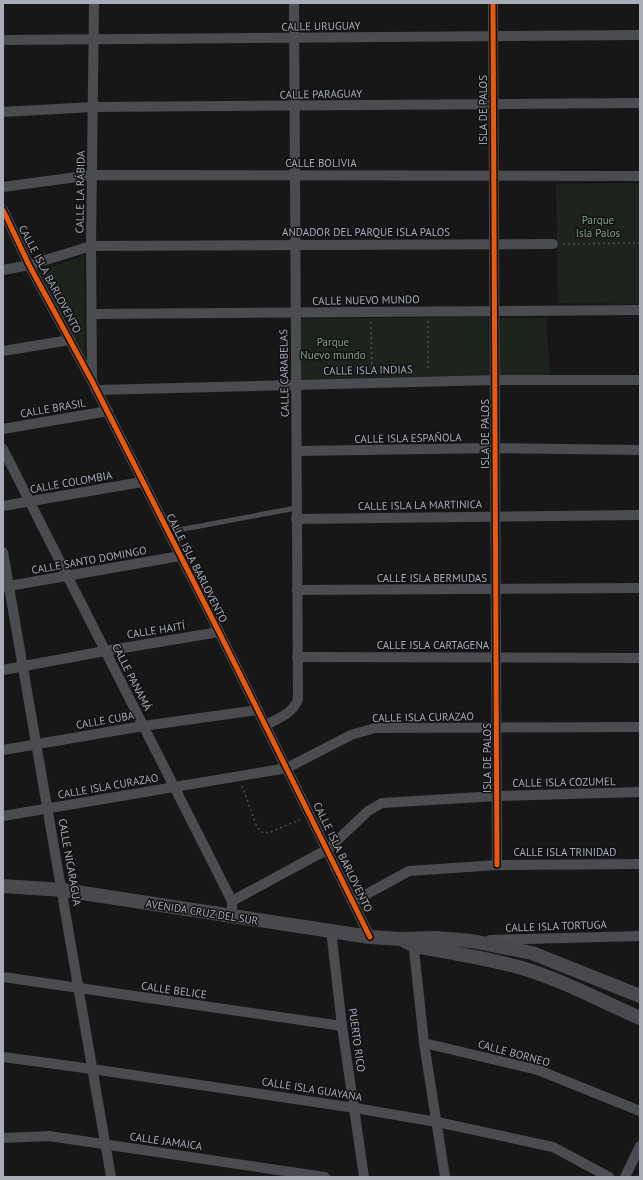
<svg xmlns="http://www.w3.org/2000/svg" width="643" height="1180" font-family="'PT Sans',sans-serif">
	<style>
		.green { fill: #1d241e }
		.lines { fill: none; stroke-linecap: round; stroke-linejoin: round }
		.path { stroke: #4d4e52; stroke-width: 1.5; stroke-dasharray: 2 3; stroke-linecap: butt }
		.service { stroke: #4b4c50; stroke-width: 5 }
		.minor { stroke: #4b4c50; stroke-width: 10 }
		.secondary { stroke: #4a4a4e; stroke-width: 14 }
		.cycleway-casing { stroke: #111113; stroke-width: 8 }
		.cycleway { stroke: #e8590c; stroke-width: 5 }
		.labels { text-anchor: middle; stroke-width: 3; stroke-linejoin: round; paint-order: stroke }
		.street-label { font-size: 11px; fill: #a8adb8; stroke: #111113 }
		.park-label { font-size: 11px; fill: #7fa381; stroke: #111113 }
	</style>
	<rect width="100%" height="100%" fill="#171717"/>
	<g class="green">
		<polygon points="640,183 640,304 558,303 556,184"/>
		<polygon points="84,256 85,357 39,271"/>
		<polygon points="488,317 489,375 301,379 300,319"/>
		<polygon points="500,318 546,318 550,375 500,375"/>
	</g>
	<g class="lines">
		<g class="path">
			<polyline points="563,244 640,243"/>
			<polyline points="428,321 428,371"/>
			<polyline points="371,322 372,373"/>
			<polyline points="242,786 257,827 263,833 271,832 301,819"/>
		</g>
		<polyline class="service" points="168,532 296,508"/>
		<g class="minor">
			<polyline points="493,3 497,865"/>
			<polyline points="3,40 640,35"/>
			<polyline points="3,112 93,107 640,103"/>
			<polyline points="3,187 92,175 640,176"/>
			<polyline points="3,210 29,265 92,381 219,632 370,937"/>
			<polyline points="3,270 29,265 91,246 553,244"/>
			<polyline points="93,314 640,310"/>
			<polyline points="3,351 70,340"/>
			<polyline points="92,379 91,246 94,3"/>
			<polyline points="96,390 494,380 640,380"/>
			<polyline points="3,429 108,411"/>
			<polyline points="3,449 232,901 232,916"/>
			<polyline points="297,451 495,448 640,450"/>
			<polyline points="3,506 142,482"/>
			<polyline points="296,519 640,515"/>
			<polyline points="3,552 111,1177"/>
			<polyline points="3,587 180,556"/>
			<polyline points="297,590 640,588"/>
			<polyline points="297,657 640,658"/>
			<polyline points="3,670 105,651 219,632"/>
			<path d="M 266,725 C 278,718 293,714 298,699 L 294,3"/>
			<polyline points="3,750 143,726 258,710"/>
			<polyline points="3,816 287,768 351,735 375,728 640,727"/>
			<polyline points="232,901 328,849 368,811 382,803 497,796 640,792"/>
			<polyline points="354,901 409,871 497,865 640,864"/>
			<polyline points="331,930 342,1026 364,1177"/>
			<polyline points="413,940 424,1043 445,1177"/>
			<polyline points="490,940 640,936"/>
			<polyline points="3,977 342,1026"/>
			<polyline points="424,1043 538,1070 640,1111"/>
			<polyline points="3,1057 92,1069 355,1108 437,1122 553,1147 609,1177"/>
			<polyline points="3,1138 49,1136 325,1177"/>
			<polyline points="625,1177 640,1146"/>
		</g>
		<g class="secondary">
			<polyline points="3,886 63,890 370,937 401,939 436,938 472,941 532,953 640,996"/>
			<path d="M 405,941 L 414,946 C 450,952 486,958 522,968 C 562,980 601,1001 640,1018"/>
		</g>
		<g class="cycleway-casing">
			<g id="cycleway">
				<polyline points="493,3 497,865"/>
				<polyline points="3,210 29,265 92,381 219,632 370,937"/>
			</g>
		</g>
		<use href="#cycleway" class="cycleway"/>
	</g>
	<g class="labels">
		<g class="street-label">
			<text transform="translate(321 26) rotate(-1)" y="4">CALLE URUGUAY</text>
			<text transform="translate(321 94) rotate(-1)" y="4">CALLE PARAGUAY</text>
			<text transform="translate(483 110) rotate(-90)" y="4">ISLA DE PALOS</text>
			<text x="321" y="167">CALLE BOLIVIA</text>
			<text transform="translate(80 192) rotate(-89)" y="4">CALLE LA RÁBIDA</text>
			<text x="366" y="236">ANDADOR DEL PARQUE ISLA PALOS</text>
			<text transform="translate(50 279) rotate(62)" y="4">CALLE ISLA BARLOVENTO</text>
			<text transform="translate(366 300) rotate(-1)" y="4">CALLE NUEVO MUNDO</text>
			<text transform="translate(368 370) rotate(-1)" y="4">CALLE ISLA INDIAS</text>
			<text transform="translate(284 373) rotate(-91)" y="4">CALLE CARABELAS</text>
			<text transform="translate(53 408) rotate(-10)" y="4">CALLE BRASIL</text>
			<text transform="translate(485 434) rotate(-90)" y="4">ISLA DE PALOS</text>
			<text transform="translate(408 438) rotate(-1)" y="4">CALLE ISLA ESPAÑOLA</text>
			<text transform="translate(71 482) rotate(-10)" y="4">CALLE COLOMBIA</text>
			<text transform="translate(420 505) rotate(-1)" y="4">CALLE ISLA LA MARTINICA</text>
			<text transform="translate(89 560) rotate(-10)" y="4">CALLE SANTO DOMINGO</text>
			<text transform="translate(197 568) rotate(63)" y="4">CALLE ISLA BARLOVENTO</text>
			<text x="432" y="582">CALLE ISLA BERMUDAS</text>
			<text transform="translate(156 630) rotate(-9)" y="4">CALLE HAITÍ</text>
			<text x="433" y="649">CALLE ISLA CARTAGENA</text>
			<text transform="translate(132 677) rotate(63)" y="4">CALLE PANAMÁ</text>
			<text transform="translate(423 717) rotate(-1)" y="4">CALLE ISLA CURAZAO</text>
			<text transform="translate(105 720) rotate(-10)" y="4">CALLE CUBA</text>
			<text transform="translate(487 758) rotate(-90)" y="4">ISLA DE PALOS</text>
			<text transform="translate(564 782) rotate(-1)" y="4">CALLE ISLA COZUMEL</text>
			<text transform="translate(108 786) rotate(-10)" y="4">CALLE ISLA CURAZAO</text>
			<text x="565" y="856">CALLE ISLA TRINIDAD</text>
			<text transform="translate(343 857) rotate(64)" y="4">CALLE ISLA BARLOVENTO</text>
			<text transform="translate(70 862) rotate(80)" y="4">CALLE NICARAGUA</text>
			<text transform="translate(202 912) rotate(9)" y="4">AVENIDA CRUZ DEL SUR</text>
			<text transform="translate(556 926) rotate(-2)" y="4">CALLE ISLA TORTUGA</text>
			<text transform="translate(174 990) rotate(8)" y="4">CALLE BELICE</text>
			<text transform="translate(357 1040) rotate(82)" y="4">PUERTO RICO</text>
			<text transform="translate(514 1053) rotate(15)" y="4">CALLE BORNEO</text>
			<text transform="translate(312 1089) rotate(9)" y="4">CALLE ISLA GUAYANA</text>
			<text transform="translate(166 1141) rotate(8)" y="4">CALLE JAMAICA</text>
		</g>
		<g class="park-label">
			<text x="598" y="224">Parque<tspan x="598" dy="13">Isla Palos</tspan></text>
			<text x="333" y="346">Parque<tspan x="333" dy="13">Nuevo mundo</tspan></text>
		</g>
	</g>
	<rect width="643" height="1180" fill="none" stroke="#a8adb8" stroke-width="8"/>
</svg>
